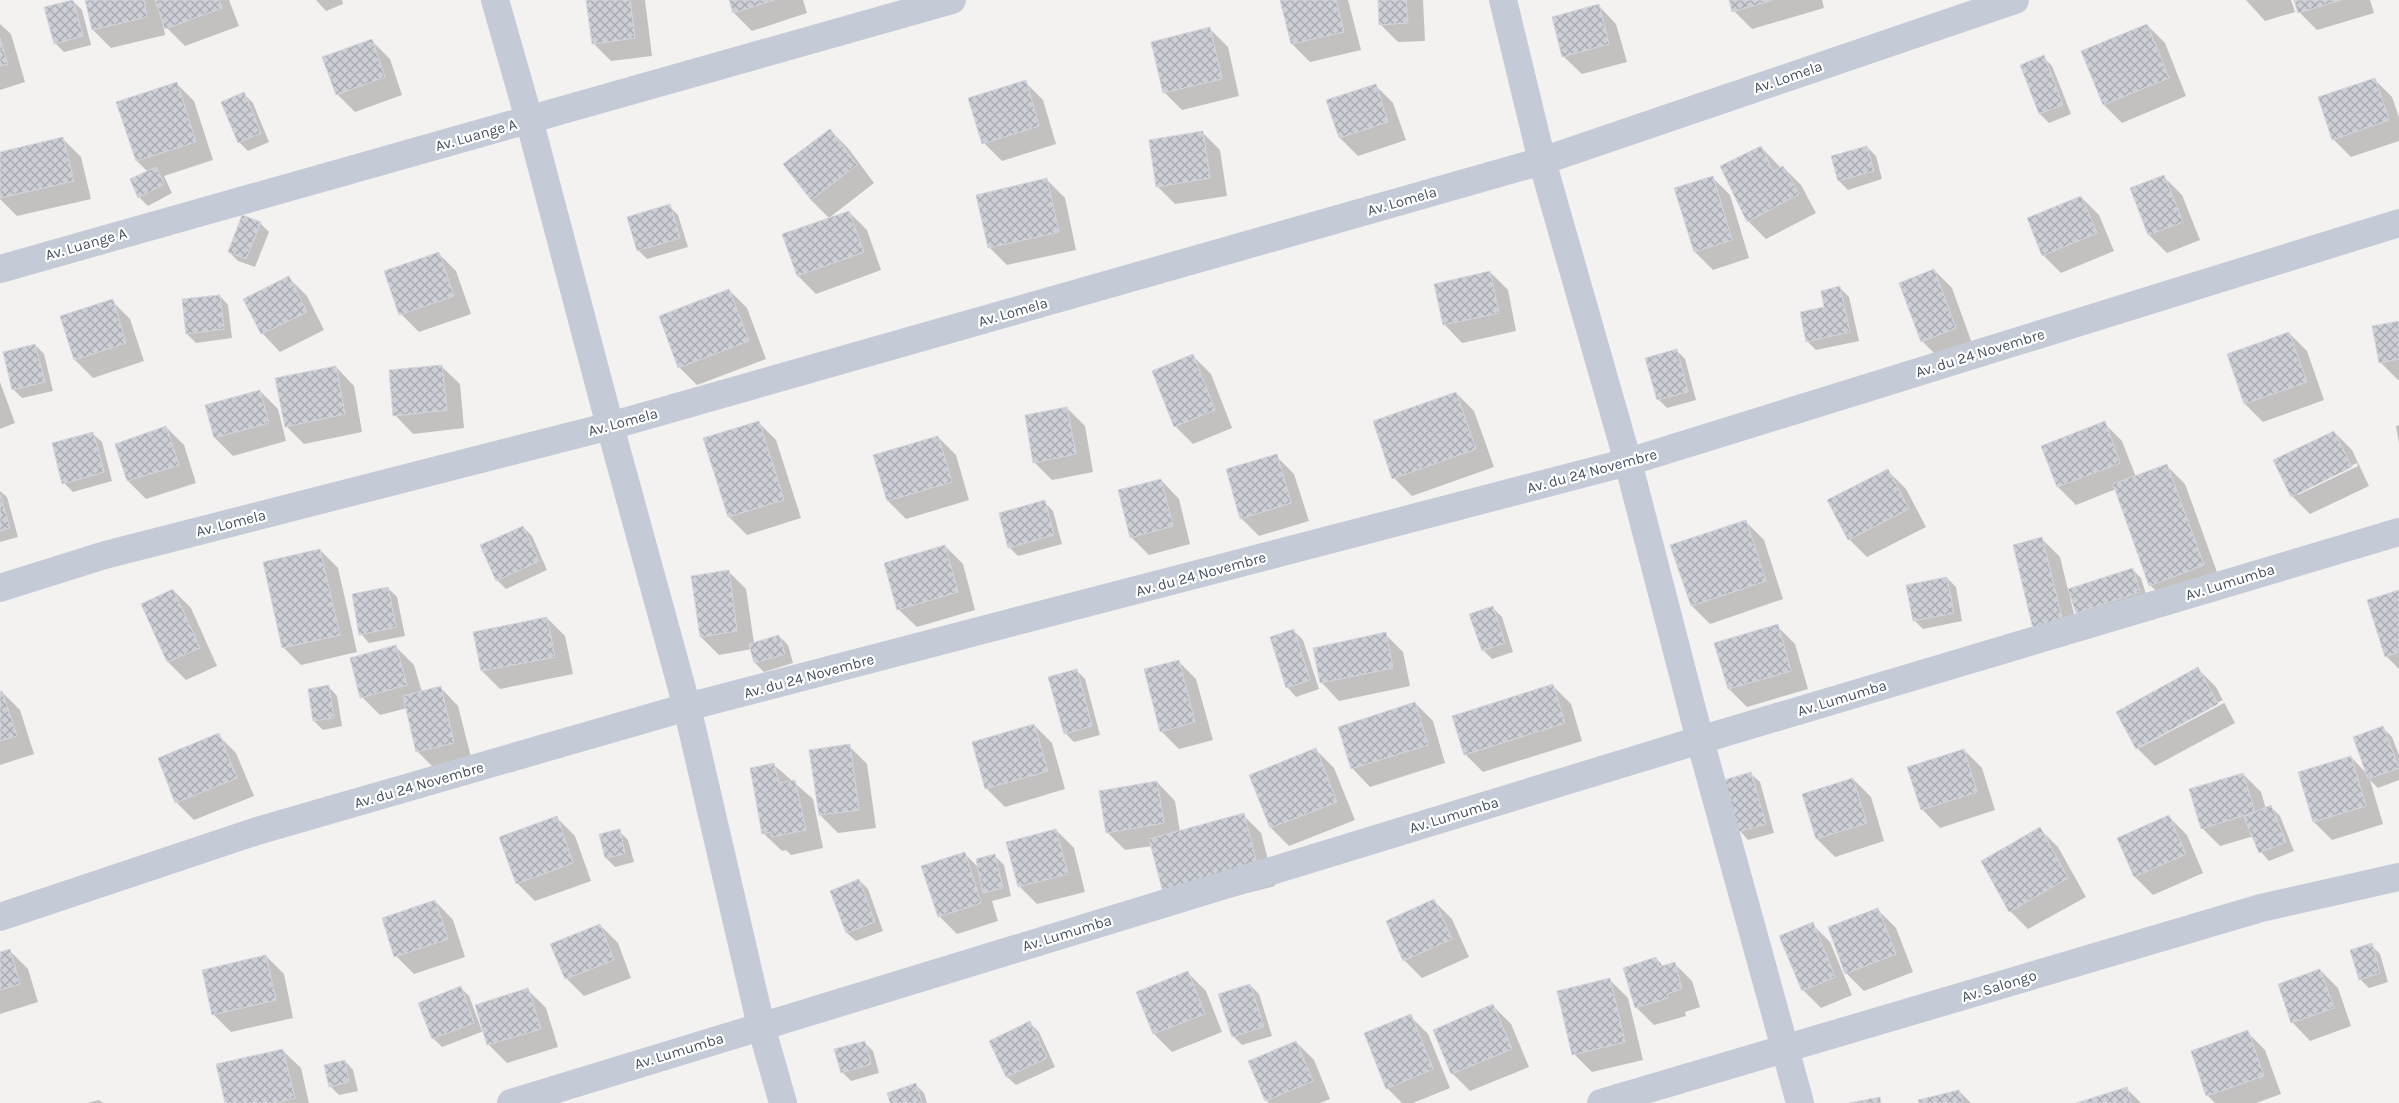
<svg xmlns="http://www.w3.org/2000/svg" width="2399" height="1103" font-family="Karla,sans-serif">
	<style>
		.shadow { fill: #0003; fill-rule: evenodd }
		.building { fill: url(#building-cross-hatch); stroke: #d5d6dd }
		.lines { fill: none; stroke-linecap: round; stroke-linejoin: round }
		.minor { stroke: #c4cbd7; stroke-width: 28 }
		.labels { text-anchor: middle; stroke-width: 4.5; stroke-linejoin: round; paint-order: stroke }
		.street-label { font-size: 15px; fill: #475161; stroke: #fff }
	</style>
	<defs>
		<pattern id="building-cross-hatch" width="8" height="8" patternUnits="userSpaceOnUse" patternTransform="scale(1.25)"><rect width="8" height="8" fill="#cdcfd7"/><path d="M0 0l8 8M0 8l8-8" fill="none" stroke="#a8aab2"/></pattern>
	</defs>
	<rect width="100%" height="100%" fill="#f4f1f1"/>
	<g class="shadow">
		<polygon points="86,0 229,0 239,26 185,46 167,28 162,17 165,35 111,48 93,30"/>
		<polygon points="316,0 342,0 343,4 326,11"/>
		<polygon points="587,0 645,0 652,56 611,61 593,43"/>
		<polygon points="730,0 803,0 807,13 752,31 734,13"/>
		<polygon points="1282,0 1348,0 1361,50 1310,62 1292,44"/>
		<polygon points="1379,0 1423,0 1425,41 1398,42 1380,24"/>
		<polygon points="1730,0 1822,0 1824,8 1752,29 1734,11"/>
		<polygon points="2246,0 2291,0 2295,12 2265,21"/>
		<polygon points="2296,0 2370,0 2374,13 2317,30 2299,12"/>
		<polygon points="73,1 82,10 91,45 64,52 55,43"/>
		<polygon points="1598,5 1616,24 1627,62 1582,74 1563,56"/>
		<polygon points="0,24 11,34 25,82 0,90"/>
		<polygon points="2147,25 2165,43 2186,96 2122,123 2104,105"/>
		<polygon points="1210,29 1228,47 1239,96 1182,110 1164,92"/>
		<polygon points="372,41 390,59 402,95 355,112 337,94"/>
		<polygon points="2043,57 2052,66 2071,114 2049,123 2040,114"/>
		<polygon points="2374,79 2392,97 2399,117 2399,141 2351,157 2333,139"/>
		<polygon points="1025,82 1043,100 1056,144 1002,161 984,143"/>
		<polygon points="176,83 194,101 213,160 164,176 172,193 148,206 139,197 148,172 137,161 118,103"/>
		<polygon points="1375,85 1393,103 1406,140 1358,156 1340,138 1328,101"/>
		<polygon points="244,94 253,103 269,142 248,151 239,142"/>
		<polygon points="830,130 848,148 874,183 829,218 811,200"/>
		<polygon points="1202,132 1220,150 1227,196 1175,204 1157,186"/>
		<polygon points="63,139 81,157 91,199 17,216 0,199 0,154"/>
		<polygon points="1761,147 1781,168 1783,167 1801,185 1816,213 1766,239 1748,221"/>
		<polygon points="1867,147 1876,156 1882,179 1848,190 1839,181"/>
		<polygon points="1712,177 1730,195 1749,258 1713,270 1695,252"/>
		<polygon points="2164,177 2182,195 2200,240 2167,253 2149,235 2131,189"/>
		<polygon points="1047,180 1065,198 1076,250 1007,265 989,247"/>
		<polygon points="2081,197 2099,215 2114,251 2061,273 2043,255"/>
		<polygon points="669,206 678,215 688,247 647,259 638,250"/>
		<polygon points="849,212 867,230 881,270 816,294 798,276"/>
		<polygon points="260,223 269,232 255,267 238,261 229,252"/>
		<polygon points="438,253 456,271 471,314 419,332 401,314"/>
		<polygon points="1934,270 1952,288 1973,346 1940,359 1922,341"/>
		<polygon points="1490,272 1508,290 1516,331 1462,343 1444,324"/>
		<polygon points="289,278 307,296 324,330 280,352 262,333 245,300"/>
		<polygon points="1840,288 1849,297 1859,341 1816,350 1807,341 1826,308"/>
		<polygon points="729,290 747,308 766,359 697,385 679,367"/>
		<polygon points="220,296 228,305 232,338 196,343 187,334"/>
		<polygon points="112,301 130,319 144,361 93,378 75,360"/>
		<polygon points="2399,322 2399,380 2398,380 2380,362"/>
		<polygon points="2289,333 2307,351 2324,400 2263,422 2245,404"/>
		<polygon points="35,345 44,354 53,391 22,398 13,389"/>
		<polygon points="1676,350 1685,359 1696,400 1667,408 1658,399"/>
		<polygon points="1193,356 1211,374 1232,428 1193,444 1175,426"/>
		<polygon points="441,366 460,384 464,428 413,434 395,415"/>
		<polygon points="336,367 354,386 362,432 304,444 286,426"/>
		<polygon points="0,382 15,423 0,429"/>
		<polygon points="260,391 278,409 286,441 233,456 215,438 207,406"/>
		<polygon points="1456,393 1474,411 1494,467 1412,496 1394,478"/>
		<polygon points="1067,408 1085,426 1093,472 1052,480 1034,462"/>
		<polygon points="758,422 776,440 801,518 747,535 729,517"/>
		<polygon points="2104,423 2122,441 2136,477 2167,466 2185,484 2221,583 2168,603 2150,585 2116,489 2076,505 2058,487"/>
		<polygon points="2399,425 2399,444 2396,426"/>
		<polygon points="166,427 184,445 196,483 146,499 128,481 116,444"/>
		<path d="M 2334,432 L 2352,450 L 2369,486 L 2310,514 L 2292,496 ZM 2357,463 L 2358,466 L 2298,495 L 2298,492 Z"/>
		<polygon points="93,434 102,442 112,481 73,492 64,483"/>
		<polygon points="938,437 956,455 969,500 906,519 888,501"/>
		<polygon points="1276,456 1294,474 1309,521 1259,536 1241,518"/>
		<polygon points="1888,471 1906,489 1926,527 1867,557 1849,539 1829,501"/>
		<polygon points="1161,480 1179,499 1190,544 1149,555 1131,537"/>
		<polygon points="0,491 7,497 18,537 0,542"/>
		<polygon points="1044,502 1053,511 1062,544 1018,556 1009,547"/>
		<polygon points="1746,522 1764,540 1783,599 1710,624 1692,606"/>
		<polygon points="523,527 532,536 547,570 506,589 497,580"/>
		<polygon points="2042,539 2060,557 2068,590 2132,569 2141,578 2148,601 2086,621 2077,612 2072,597 2070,597 2080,639 2052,646"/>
		<polygon points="945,546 963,564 975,610 917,627 898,609"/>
		<polygon points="320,550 338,568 357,652 301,665 283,647"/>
		<polygon points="728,571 746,589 754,643 779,636 788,645 793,663 764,672 755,663 752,649 719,655 701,637 692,577"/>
		<polygon points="1947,578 1956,587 1962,621 1923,629 1914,620"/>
		<polygon points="388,588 397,597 405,636 369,643 361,634"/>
		<polygon points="173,590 191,608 217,666 186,680 168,662 142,605"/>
		<polygon points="2399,591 2399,669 2386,656"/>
		<polygon points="1493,608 1502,617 1513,652 1492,659 1483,650"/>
		<polygon points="547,618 565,636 573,674 500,689 482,671"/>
		<polygon points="1777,626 1795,644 1808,689 1747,707 1729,689 1716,644"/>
		<polygon points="1294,631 1303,640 1319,689 1296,697 1288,688 1271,638"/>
		<polygon points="1385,634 1403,652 1410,686 1339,701 1321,682"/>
		<polygon points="396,647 414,665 422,692 440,687 458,706 472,761 436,770 418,752 407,708 380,715 362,697"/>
		<polygon points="1178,661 1196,679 1213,740 1179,749 1161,731"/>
		<path d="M 2198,669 L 2216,687 L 2235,723 L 2155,766 L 2137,748 ZM 2223,700 L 2224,703 L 2141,747 L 2141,744 Z"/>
		<polygon points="1076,670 1085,679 1100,735 1074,742 1065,733"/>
		<polygon points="1553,686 1571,704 1582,741 1483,772 1465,754"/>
		<polygon points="329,687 337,696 342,726 323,730 314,721"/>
		<polygon points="2,692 20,710 34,754 0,765 0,693"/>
		<polygon points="1415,703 1433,721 1445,763 1370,787 1352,768"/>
		<polygon points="1034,725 1052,743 1065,789 1005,807 987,789"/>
		<polygon points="2383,728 2392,737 2399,755 2399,780 2378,788 2370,780 2383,824 2332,840 2314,822 2351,757 2367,774"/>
		<polygon points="218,735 236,753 254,796 194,820 176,802"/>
		<polygon points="849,746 867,764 876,828 838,833 820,815"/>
		<polygon points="1316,750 1334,768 1355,820 1289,846 1271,828"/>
		<polygon points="1964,750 1982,768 1995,810 1940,828 1922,809"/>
		<polygon points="774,765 813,799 823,848 791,855 786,850 782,851 763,833"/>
		<polygon points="1751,774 1760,782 1774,833 1748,840 1740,831"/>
		<polygon points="2243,774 2261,792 2266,809 2271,807 2280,816 2294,851 2269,861 2261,852 2254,836 2220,846 2202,828"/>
		<polygon points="1853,779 1871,797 1884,841 1835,857 1817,839"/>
		<polygon points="1157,782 1175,801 1180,832 1243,815 1261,833 1275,886 1182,910 1152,846 1125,850 1107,832"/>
		<polygon points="2169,817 2187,835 2203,873 2153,895 2135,877"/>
		<polygon points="557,818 575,836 591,881 535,901 517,883"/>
		<polygon points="2040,829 2058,847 2086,897 2028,929 2010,911"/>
		<polygon points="1056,830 1074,848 1085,892 1037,904 1019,886"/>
		<polygon points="619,831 628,840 634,862 615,867 606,858 601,835"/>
		<polygon points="965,854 979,868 995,856 1004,865 1011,896 992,901 998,921 957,934 939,916"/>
		<polygon points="859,880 868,889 883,931 856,941 847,933"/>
		<polygon points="435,901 453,920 465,957 414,974 396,956"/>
		<polygon points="1434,901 1452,919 1469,957 1422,978 1404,960"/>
		<polygon points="1878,910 1896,928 1913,972 1864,991 1846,973"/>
		<polygon points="1812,924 1830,942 1852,995 1821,1008 1803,990"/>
		<polygon points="600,925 618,943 631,978 584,996 566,978"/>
		<polygon points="2371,945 2380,954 2388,982 2369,988 2360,979"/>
		<polygon points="10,951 28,969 38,1002 0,1014 0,954"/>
		<polygon points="266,956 284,974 293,1018 231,1032 213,1014"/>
		<polygon points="1656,958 1664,967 1674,963 1692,981 1700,1007 1685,1012 1686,1016 1654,1025 1636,1007"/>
		<polygon points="2320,970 2338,988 2351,1026 2310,1041 2292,1022"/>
		<polygon points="1188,973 1206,991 1222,1032 1172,1052 1154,1034 1138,992"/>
		<polygon points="1610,980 1628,998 1643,1060 1592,1072 1574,1054"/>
		<polygon points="1250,985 1259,994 1272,1036 1242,1045 1233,1036"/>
		<polygon points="460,987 469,996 482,1031 528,990 546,1008 558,1047 507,1063 489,1045 484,1031 442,1047 433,1038"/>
		<polygon points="1493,1006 1511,1024 1529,1067 1470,1091 1452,1073"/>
		<polygon points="1410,1016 1428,1034 1450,1088 1413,1103 1402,1103 1387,1088"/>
		<polygon points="1030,1023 1039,1032 1055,1067 1016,1085 1007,1077"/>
		<polygon points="2247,1032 2265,1050 2281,1094 2256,1103 2215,1103 2208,1096 2193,1052"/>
		<polygon points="864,1042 873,1051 879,1073 851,1081 842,1072"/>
		<polygon points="1296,1042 1314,1060 1330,1099 1320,1103 1269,1103 1266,1100"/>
		<polygon points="282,1050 301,1068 309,1103 226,1103"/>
		<polygon points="345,1061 353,1070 358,1091 339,1095 330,1086"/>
		<polygon points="915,1084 924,1093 927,1103 891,1103"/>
		<polygon points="2126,1088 2141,1103 2080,1103"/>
		<polygon points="1959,1091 1971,1103 1920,1103"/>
		<polygon points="99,1100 103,1103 87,1103"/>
	</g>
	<g class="building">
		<polygon points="73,0 83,36 54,44 44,7"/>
		<polygon points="85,0 144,0 147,17 92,30"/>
		<polygon points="155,0 219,0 222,8 165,29"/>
		<polygon points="586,0 630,0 635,38 592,44"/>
		<polygon points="729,0 774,0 733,13"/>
		<polygon points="1280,0 1336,0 1344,32 1291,44"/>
		<polygon points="1378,0 1406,0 1408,23 1379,25"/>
		<polygon points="1729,0 1773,0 1732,12"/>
		<polygon points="2294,0 2341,0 2298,13"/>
		<polygon points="1599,4 1609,44 1562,57 1552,17"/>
		<polygon points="2147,24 2169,78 2103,105 2081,51"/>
		<polygon points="1210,27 1222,79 1163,93 1151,42"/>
		<polygon points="0,38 8,64 0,66"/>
		<polygon points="372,39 385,77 336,95 322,57"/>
		<polygon points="2044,55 2063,105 2039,114 2020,65"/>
		<polygon points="2375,78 2389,120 2332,140 2318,97"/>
		<polygon points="1026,80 1039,126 982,144 968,98"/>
		<polygon points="177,82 196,142 136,161 116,102"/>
		<polygon points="1376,84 1388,122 1339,138 1326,100"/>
		<polygon points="244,92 261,133 238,143 221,102"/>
		<polygon points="830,129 857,165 811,200 783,164"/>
		<polygon points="1203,131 1210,178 1156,187 1149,140"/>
		<polygon points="63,137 74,181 0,198 0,152"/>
		<polygon points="1761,146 1773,171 1783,166 1799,194 1747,222 1720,166"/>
		<polygon points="1867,146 1874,171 1838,181 1831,156"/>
		<polygon points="156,167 164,184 138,198 130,179"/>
		<polygon points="2164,175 2183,222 2148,235 2130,188"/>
		<polygon points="1713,176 1732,240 1694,252 1674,188"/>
		<polygon points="1047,178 1059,232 988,248 976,195"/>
		<polygon points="2081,196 2097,233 2042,256 2027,218"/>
		<polygon points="670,204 680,238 637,251 627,217"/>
		<polygon points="849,211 864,252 797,276 782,234"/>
		<polygon points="242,215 261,222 246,259 228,252"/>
		<polygon points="439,252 454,296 399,315 384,271"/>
		<polygon points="1934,269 1956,328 1921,342 1899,283"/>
		<polygon points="1490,271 1499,313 1443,325 1434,284"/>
		<polygon points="289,276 307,312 261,334 243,299"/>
		<polygon points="1840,286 1850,332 1806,342 1800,312 1824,307 1821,291"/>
		<polygon points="729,289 749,341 678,368 659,316"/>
		<polygon points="220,295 224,329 186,334 182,299"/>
		<polygon points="113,299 126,343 74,360 60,316"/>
		<polygon points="2399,321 2399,359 2379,363 2372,326"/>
		<polygon points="2289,332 2307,382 2244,404 2227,354"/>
		<polygon points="35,344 45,382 12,390 3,352"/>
		<polygon points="1677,349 1688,392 1657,400 1645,358"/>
		<polygon points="1193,354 1215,410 1174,427 1152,371"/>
		<polygon points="442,365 447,410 393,416 389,370"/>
		<polygon points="336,366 345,414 285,427 275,378"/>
		<polygon points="260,390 269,423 214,438 205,405"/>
		<polygon points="1456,392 1476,449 1392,479 1373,421"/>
		<polygon points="1067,407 1076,454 1033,463 1025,415"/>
		<polygon points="759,421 784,500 728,517 703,438"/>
		<polygon points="2105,421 2120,463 2057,487 2041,446"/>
		<polygon points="166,426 179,465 127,481 115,444"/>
		<polygon points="2334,431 2352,467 2291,497 2273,460"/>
		<polygon points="93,432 104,472 62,484 52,443"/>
		<polygon points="938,436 952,482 887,501 873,455"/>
		<polygon points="1277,454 1291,503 1240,519 1226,469"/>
		<polygon points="2167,464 2204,565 2149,586 2113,484"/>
		<polygon points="1888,469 1909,509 1848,540 1827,500"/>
		<polygon points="1161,479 1173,526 1130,538 1118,490"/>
		<polygon points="0,494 10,528 0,531"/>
		<polygon points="1045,500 1054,535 1008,548 999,513"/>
		<polygon points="1746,520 1766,581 1691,606 1670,545"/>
		<polygon points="523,526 539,561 496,581 480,545"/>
		<polygon points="2042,537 2063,622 2033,629 2013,545"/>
		<polygon points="945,545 958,592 897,610 884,563"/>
		<polygon points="320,549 340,635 282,648 263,562"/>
		<polygon points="2133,568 2140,592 2076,613 2068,589"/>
		<polygon points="729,570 737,631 700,637 691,576"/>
		<polygon points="1947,577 1954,613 1913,621 1906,585"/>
		<polygon points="388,587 396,627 359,635 352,594"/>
		<polygon points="173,589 200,648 167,662 141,604"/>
		<polygon points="2399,590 2399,652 2385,657 2367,600"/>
		<polygon points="1493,606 1505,643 1482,651 1469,614"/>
		<polygon points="547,617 555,657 481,671 473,632"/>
		<polygon points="1778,624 1791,671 1728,689 1714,643"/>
		<polygon points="1294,629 1310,680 1286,688 1270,637"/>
		<polygon points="1386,632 1393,668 1320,683 1313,648"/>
		<polygon points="779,635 785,654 754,663 749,644"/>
		<polygon points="396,645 407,685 360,698 350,658"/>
		<polygon points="1179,660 1195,722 1160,732 1144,669"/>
		<polygon points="2198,667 2218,704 2136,749 2116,712"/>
		<polygon points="1077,669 1092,726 1064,734 1048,677"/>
		<polygon points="1553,684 1565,723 1464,755 1452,716"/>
		<polygon points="329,685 334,718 313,721 308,689"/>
		<polygon points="441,686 454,743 416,752 403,696"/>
		<polygon points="2,691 17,736 0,741 0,692"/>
		<polygon points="1415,702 1428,745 1351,769 1338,727"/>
		<polygon points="1034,724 1048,771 985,789 972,742"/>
		<polygon points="2383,726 2399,768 2368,779 2353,737"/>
		<polygon points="219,733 237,778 175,803 158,758"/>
		<polygon points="850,744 859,810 819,815 809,750"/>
		<polygon points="1316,748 1337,802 1270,828 1249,775"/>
		<polygon points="1964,749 1977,792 1921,810 1907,767"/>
		<polygon points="2351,756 2366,806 2313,822 2298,772"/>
		<polygon points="774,763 779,783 795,780 806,830 772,837 771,832 762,834 750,768"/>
		<polygon points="1751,772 1766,824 1738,832 1724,780"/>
		<polygon points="2243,773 2255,812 2201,829 2189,789"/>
		<polygon points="1853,778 1867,823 1816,839 1802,794"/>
		<polygon points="1157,781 1164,823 1106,833 1099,791"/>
		<polygon points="2271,805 2286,842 2259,853 2244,817"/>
		<polygon points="1244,813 1258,868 1163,893 1149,839"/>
		<polygon points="2169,815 2186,854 2134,877 2117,838"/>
		<polygon points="557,816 573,863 516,884 499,837"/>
		<polygon points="2040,827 2068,878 2009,912 1981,861"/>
		<polygon points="620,829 625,854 605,858 599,834"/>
		<polygon points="1056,829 1068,874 1018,887 1006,842"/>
		<polygon points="965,852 981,903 938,917 921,866"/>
		<polygon points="995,854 1003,888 983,893 976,859"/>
		<polygon points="859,879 875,922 846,933 830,891"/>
		<polygon points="1434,899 1452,939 1403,961 1386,921"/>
		<polygon points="435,900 448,939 394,957 382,918"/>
		<polygon points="1878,908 1896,954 1845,974 1828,927"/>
		<polygon points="1813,922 1835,977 1802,991 1779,936"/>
		<polygon points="600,924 614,960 565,979 550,944"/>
		<polygon points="2372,943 2380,973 2359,980 2350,950"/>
		<polygon points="10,949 20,984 0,990 0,952"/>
		<polygon points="266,955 276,1000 212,1015 202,970"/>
		<polygon points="1656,957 1659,967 1675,962 1682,989 1667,994 1668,998 1635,1008 1623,968"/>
		<polygon points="2320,969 2334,1008 2291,1023 2278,984"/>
		<polygon points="1188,971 1205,1014 1153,1034 1136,992"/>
		<polygon points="1610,978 1625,1042 1572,1055 1557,991"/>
		<polygon points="1250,984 1264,1027 1232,1037 1218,994"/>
		<polygon points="461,986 474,1023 432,1039 418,1003"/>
		<polygon points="528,988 541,1029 487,1045 475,1005"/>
		<polygon points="1493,1004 1512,1049 1451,1074 1433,1030"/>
		<polygon points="1411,1014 1433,1069 1386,1089 1364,1033"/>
		<polygon points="1030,1021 1047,1058 1006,1077 989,1041"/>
		<polygon points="2248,1030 2264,1076 2206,1096 2191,1051"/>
		<polygon points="865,1041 871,1064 841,1073 834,1049"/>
		<polygon points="1296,1041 1313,1081 1265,1101 1248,1061"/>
		<polygon points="283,1049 295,1098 275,1103 225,1103 216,1064"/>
		<polygon points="345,1060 349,1082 329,1087 324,1065"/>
		<polygon points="916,1083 922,1103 890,1103 887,1093"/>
		<polygon points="2127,1087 2131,1103 2076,1103"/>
		<polygon points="1959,1090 1963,1103 1919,1103 1918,1100"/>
		<polygon points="1880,1097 1881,1103 1849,1103"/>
	</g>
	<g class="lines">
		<g class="minor">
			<polyline points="495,0 529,119 610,426 687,707 761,1026 783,1103"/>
			<polyline points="1503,0 1542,161 1628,462 1700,740 1800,1103"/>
			<polyline points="0,269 952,0"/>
			<polyline points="0,588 105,555 610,426 1542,161 2015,0"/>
			<polyline points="0,917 257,831 687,707 1628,462 2399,223"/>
			<polyline points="511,1103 1700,740 2399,532"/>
			<polyline points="1601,1103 2261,908 2399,877"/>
		</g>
	</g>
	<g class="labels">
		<g class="street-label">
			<text transform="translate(1788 77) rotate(-19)" y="5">Av. Lomela</text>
			<text transform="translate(476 135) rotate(-16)" y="5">Av. Luange A</text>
			<text transform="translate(1402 201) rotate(-16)" y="5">Av. Lomela</text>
			<text transform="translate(86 244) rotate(-16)" y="5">Av. Luange A</text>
			<text transform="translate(1013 312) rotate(-16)" y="5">Av. Lomela</text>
			<text transform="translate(1980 353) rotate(-17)" y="5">Av. du 24 Novembre</text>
			<text transform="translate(623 422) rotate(-15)" y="5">Av. Lomela</text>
			<text transform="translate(1592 471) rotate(-15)" y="5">Av. du 24 Novembre</text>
			<text transform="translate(231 523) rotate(-14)" y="5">Av. Lomela</text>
			<text transform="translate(1201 574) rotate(-15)" y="5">Av. du 24 Novembre</text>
			<text transform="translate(2230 582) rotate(-17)" y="5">Av. Lumumba</text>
			<text transform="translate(809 676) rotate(-15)" y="5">Av. du 24 Novembre</text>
			<text transform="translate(1842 698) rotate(-17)" y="5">Av. Lumumba</text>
			<text transform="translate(419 785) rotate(-16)" y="5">Av. du 24 Novembre</text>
			<text transform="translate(1454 815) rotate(-17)" y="5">Av. Lumumba</text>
			<text transform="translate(1067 933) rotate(-17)" y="5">Av. Lumumba</text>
			<text transform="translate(1999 986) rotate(-17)" y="5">Av. Salongo</text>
			<text transform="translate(679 1051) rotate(-17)" y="5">Av. Lumumba</text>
		</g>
	</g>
</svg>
